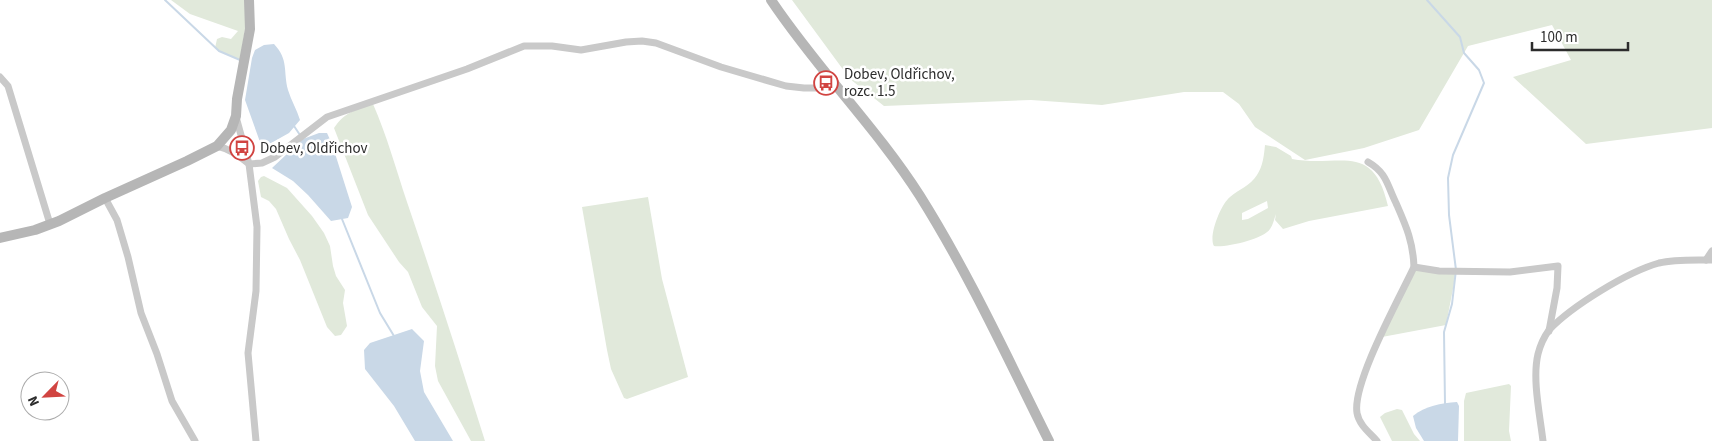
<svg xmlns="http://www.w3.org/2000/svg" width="1712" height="441" font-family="'Source Sans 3',sans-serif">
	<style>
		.green { fill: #e1e9db; fill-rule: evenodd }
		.water { fill: #c9d8e7 }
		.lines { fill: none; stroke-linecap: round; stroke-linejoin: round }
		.stream { stroke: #c9d8e7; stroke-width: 2 }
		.street { stroke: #c9c9c9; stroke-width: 7 }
		.secondary { stroke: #b6b6b6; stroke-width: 10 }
		.labels { text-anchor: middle; stroke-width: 5; stroke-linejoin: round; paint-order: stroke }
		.poi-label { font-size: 15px; fill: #2c2c2c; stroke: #fff; text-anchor: start }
	</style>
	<rect width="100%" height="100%" fill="#fff"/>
	<g class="green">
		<polygon points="171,0 245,0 245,29 240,60 227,55 215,48 217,39 222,37 231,39 238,31 190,14"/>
		<polygon points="792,0 1712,0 1712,128 1586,144 1513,77 1571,60 1552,25 1468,46 1419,130 1364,148 1305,160 1255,127 1239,104 1223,92 1184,92 1102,105 1031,100 884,106 850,79"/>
		<path d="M 373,104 C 387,136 396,169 407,202 C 434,281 460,361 485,441 L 471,441 L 438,381 L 435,366 L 437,326 L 422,307 L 408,272 L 399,262 L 368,215 L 334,128 C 345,112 355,110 373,104 Z"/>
		<path d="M 1265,145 L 1276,147 L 1291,156 L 1292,159 C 1339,168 1373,140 1388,206 L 1309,221 L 1283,229 L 1275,220 L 1276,214 C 1274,219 1273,225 1270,229 C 1264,239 1225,248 1214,246 C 1208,236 1221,204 1230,197 C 1239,189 1250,186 1257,175 C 1263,166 1264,155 1265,145 ZM 1267,201 L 1268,208 L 1248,219 L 1242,220 L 1242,213 Z"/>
		<polygon points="264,176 287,188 312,216 324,233 330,246 333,266 336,276 345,290 343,303 347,326 341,335 335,336 327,327 300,260 289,239 276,209 269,201 261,197 258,181 261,177"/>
		<polygon points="648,197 662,279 688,377 627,399 624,398 611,369 607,350 582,207"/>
		<polygon points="1416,269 1456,273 1446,325 1382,337"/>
		<polygon points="1509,384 1511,386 1509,431 1511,441 1464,441 1464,401 1466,393"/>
		<polygon points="1397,409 1402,410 1414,434 1420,441 1392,441 1380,417 1385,413"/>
	</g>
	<g class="water">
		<path d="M 274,44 C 289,60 283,71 288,90 C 291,100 297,110 300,120 L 289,133 L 264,147 L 260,142 L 245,100 L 252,58 L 255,50 L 264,45 Z"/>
		<polygon points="319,133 327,133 332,144 352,207 348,218 331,221 308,195 293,181 272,168 303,139"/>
		<polygon points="412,329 424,341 420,371 424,392 453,441 415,441 394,406 365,369 364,350 370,343"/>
		<path d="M 1457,402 L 1459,406 L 1458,441 L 1424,441 L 1416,428 L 1413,416 C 1425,406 1441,403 1457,402 Z"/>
	</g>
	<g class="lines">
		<g class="stream">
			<polyline points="165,0 219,51 240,60"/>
			<polyline points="1427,0 1460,37 1464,53 1479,70 1484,83 1453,155 1448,178 1449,215 1456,270 1452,304 1444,332 1445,404"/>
			<polyline points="294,126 300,135"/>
			<polyline points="342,219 380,313 394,336"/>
		</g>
		<g class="street">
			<polyline points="0,77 8,86 50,224"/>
			<polyline points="236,117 249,164 257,227 256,291 248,353 256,441"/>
			<path d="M 217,146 C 230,149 240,156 249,164 L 262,163 L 275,157 L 327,117 L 467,69 L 524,46 L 552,46 L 581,50 L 626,42 L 642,41 L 656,43 L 721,67 L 786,86 L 804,88 L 820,88 L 828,87 L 833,83"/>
			<path d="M 1368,162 C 1387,173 1387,185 1396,203 C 1406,226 1413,241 1414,267 C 1400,297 1352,383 1357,413 C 1359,425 1370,433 1377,441"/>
			<polyline points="105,198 117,220 128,257 141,313 157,354 172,401 195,441"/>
			<polyline points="1706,260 1712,251"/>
			<polyline points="1414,267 1439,271 1510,272 1558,266 1557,288 1549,331"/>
			<path d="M 1543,441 C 1540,415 1532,379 1538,354 C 1540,346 1544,337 1549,330 C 1572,306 1627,272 1659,263 C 1675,259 1695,260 1712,260"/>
		</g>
		<g class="secondary">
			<path d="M 771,0 C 817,69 876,127 920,196 C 969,274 1008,359 1049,441"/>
			<polyline points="0,238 35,230 59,221 105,198 187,161 217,146 231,130 236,116 237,99 250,29 249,0"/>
		</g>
	</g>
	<defs>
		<g id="bus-ring" transform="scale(1.25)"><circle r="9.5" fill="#fff" stroke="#d14441" stroke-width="1.5"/><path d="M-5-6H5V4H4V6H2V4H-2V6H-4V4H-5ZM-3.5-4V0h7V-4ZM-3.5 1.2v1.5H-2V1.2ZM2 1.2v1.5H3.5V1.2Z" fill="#d14441"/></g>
	</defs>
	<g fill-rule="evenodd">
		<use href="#bus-ring" x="826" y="83"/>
		<use href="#bus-ring" x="242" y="148"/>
	</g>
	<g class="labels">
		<g class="poi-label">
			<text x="844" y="79">Dobev, Oldřichov,<tspan x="844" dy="17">rozc. 1.5</tspan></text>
			<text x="260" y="153">Dobev, Oldřichov</text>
		</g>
	</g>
	<g transform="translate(45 396) rotate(246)"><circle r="24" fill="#ffffff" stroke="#ababab"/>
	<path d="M0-4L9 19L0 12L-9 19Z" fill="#d14441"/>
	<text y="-8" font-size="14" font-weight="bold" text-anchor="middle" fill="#2c2c2c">N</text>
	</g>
	<path d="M1532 42v8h96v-8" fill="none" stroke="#2c2c2c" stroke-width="2.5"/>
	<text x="1540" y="42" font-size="15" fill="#2c2c2c" stroke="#ffffff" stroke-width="4" paint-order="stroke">100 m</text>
</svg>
